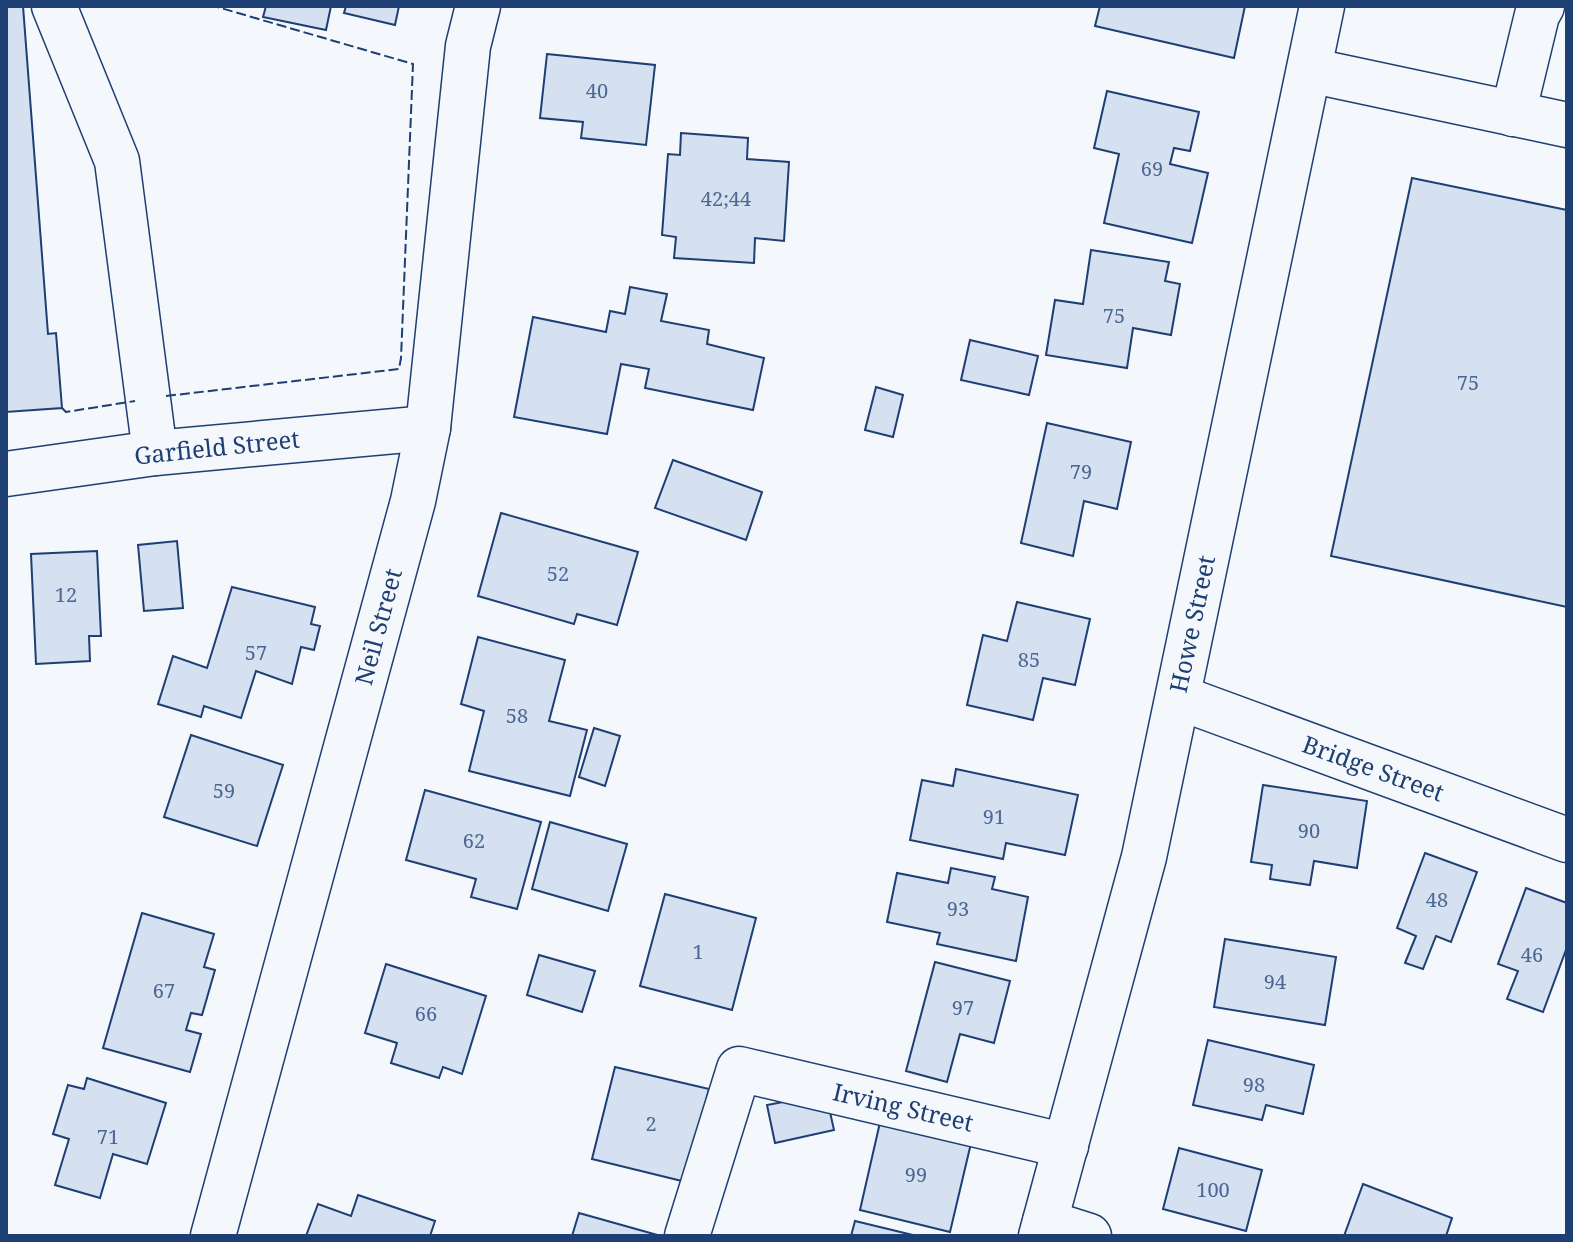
<svg xmlns="http://www.w3.org/2000/svg" width="1573" height="1242" font-family="'Noto Serif',serif">
	<style>
		.building { fill: #d5e0f0; stroke: #1d3f73; stroke-width: 2 }
		.lines { fill: none; stroke-linecap: round; stroke-linejoin: round }
		.minor-casing { stroke: #1d3f73; stroke-width: 47 }
		.minor { stroke: #f4f7fb; stroke-width: 44 }
		.fence { stroke: #1d3f73; stroke-width: 2; stroke-dasharray: 10 4; stroke-linecap: butt }
		.labels { text-anchor: middle; stroke-width: 6; stroke-linejoin: round; paint-order: stroke }
		.number-label { font-size: 20px; fill: #4b6792 }
		.street-label { font-size: 24px; fill: #1d3f73; stroke: #f4f7fb }
	</style>
	<rect width="100%" height="100%" fill="#f4f7fb"/>
	<g class="building">
		<polygon points="6,6 23,6 48,334 56,333 62,408 6,412"/>
		<polygon points="266,6 331,6 326,30 263,17"/>
		<polygon points="346,6 399,6 395,25 344,13"/>
		<polygon points="1100,6 1245,6 1234,58 1095,26"/>
		<polygon points="547,54 655,65 646,145 581,138 583,122 540,118"/>
		<polygon points="1107,91 1199,112 1190,151 1174,148 1170,164 1208,173 1192,243 1104,223 1119,154 1094,148"/>
		<polygon points="681,133 748,138 747,159 789,162 784,241 755,238 754,263 674,258 676,237 662,235 668,154 680,155"/>
		<polygon points="1412,178 1567,210 1567,607 1331,556"/>
		<polygon points="1091,250 1169,262 1165,281 1180,284 1171,335 1133,328 1127,368 1046,355 1055,300 1083,304"/>
		<polygon points="630,287 667,294 661,321 709,330 707,344 764,358 753,410 645,388 649,369 621,364 607,434 514,417 533,317 606,332 610,311 625,314"/>
		<polygon points="970,340 1038,356 1029,395 961,380"/>
		<polygon points="876,387 903,395 893,437 865,430"/>
		<polygon points="1047,423 1131,442 1117,509 1084,501 1073,556 1021,543"/>
		<polygon points="673,460 762,492 746,540 655,508"/>
		<polygon points="501,513 638,552 617,625 577,614 574,624 478,596"/>
		<polygon points="177,541 183,608 144,611 138,545"/>
		<polygon points="97,551 101,636 89,636 90,661 36,664 31,554"/>
		<polygon points="232,587 315,607 311,624 320,626 314,650 301,647 292,684 256,671 241,718 204,706 201,717 158,704 173,656 207,668"/>
		<polygon points="1017,602 1090,619 1075,685 1043,678 1033,720 967,705 983,635 1007,641"/>
		<polygon points="478,637 565,660 549,721 587,730 570,796 469,771 484,711 461,704"/>
		<polygon points="594,728 620,736 605,786 579,777"/>
		<polygon points="191,735 283,765 257,846 164,817"/>
		<polygon points="956,769 1078,795 1065,855 1006,843 1003,859 910,840 922,780 953,786"/>
		<polygon points="1263,785 1367,801 1357,868 1314,861 1310,885 1270,879 1272,865 1251,862"/>
		<polygon points="425,790 541,822 517,909 471,897 476,879 406,860"/>
		<polygon points="550,822 627,844 608,911 532,889"/>
		<polygon points="1425,853 1477,872 1451,942 1436,936 1423,969 1405,963 1416,936 1397,928"/>
		<polygon points="951,868 995,877 992,889 1028,897 1016,961 937,944 940,933 887,922 897,873 948,883"/>
		<polygon points="1526,888 1567,903 1567,947 1543,1012 1507,999 1518,971 1498,964"/>
		<polygon points="665,894 756,918 732,1010 640,986"/>
		<polygon points="142,913 214,934 204,967 215,970 202,1015 191,1013 186,1030 201,1034 190,1072 103,1048"/>
		<polygon points="1225,939 1336,957 1325,1025 1214,1007"/>
		<polygon points="539,955 595,971 582,1012 527,995"/>
		<polygon points="935,962 1010,981 994,1043 960,1034 947,1082 906,1071"/>
		<polygon points="386,964 486,996 462,1074 443,1067 439,1078 391,1063 397,1043 365,1033"/>
		<polygon points="1208,1040 1314,1065 1303,1114 1266,1105 1262,1120 1193,1105"/>
		<polygon points="615,1067 709,1089 686,1182 592,1159"/>
		<polygon points="87,1078 166,1103 147,1164 113,1154 100,1198 55,1185 69,1139 53,1134 68,1085 84,1089"/>
		<polygon points="826,1094 834,1130 775,1143 767,1105"/>
		<polygon points="881,1118 972,1139 950,1232 860,1210"/>
		<polygon points="1179,1148 1262,1170 1246,1231 1163,1209"/>
		<polygon points="1363,1184 1452,1218 1446,1236 1344,1236"/>
		<polygon points="358,1195 435,1221 430,1236 306,1236 318,1204 351,1216"/>
		<polygon points="579,1213 661,1236 572,1236"/>
		<polygon points="855,1221 917,1236 851,1236"/>
	</g>
	<g class="lines">
		<g class="minor-casing">
			<g id="minor">
				<polyline points="54,6 117,161 155,453"/>
				<polyline points="1309,70 1567,125"/>
				<polyline points="1513,114 1537,15 1542,6"/>
				<polyline points="6,474 155,453 428,428"/>
				<polyline points="1178,697 1567,840"/>
				<polyline points="1045,1222 1089,1236"/>
				<polyline points="213,1236 413,501 428,428 468,46 478,6"/>
				<polyline points="687,1236 739,1069 1066,1146"/>
				<polyline points="1041,1236 1144,857 1322,6"/>
			</g>
		</g>
		<use href="#minor" class="minor"/>
		<g class="fence">
			<polyline points="166,396 399,369 401,358 413,64 214,6"/>
			<polyline points="62,408 66,412 135,401"/>
		</g>
	</g>
	<g class="labels">
		<g class="number-label">
			<text x="597" y="98">40</text>
			<text x="1152" y="176">69</text>
			<text x="726" y="206">42;44</text>
			<text x="1114" y="323">75</text>
			<text x="1468" y="390">75</text>
			<text x="1081" y="479">79</text>
			<text x="558" y="581">52</text>
			<text x="66" y="602">12</text>
			<text x="256" y="660">57</text>
			<text x="1029" y="667">85</text>
			<text x="517" y="723">58</text>
			<text x="224" y="798">59</text>
			<text x="994" y="824">91</text>
			<text x="1309" y="838">90</text>
			<text x="474" y="848">62</text>
			<text x="1437" y="907">48</text>
			<text x="958" y="916">93</text>
			<text x="698" y="959">1</text>
			<text x="1532" y="962">46</text>
			<text x="1275" y="989">94</text>
			<text x="164" y="998">67</text>
			<text x="963" y="1015">97</text>
			<text x="426" y="1021">66</text>
			<text x="1254" y="1092">98</text>
			<text x="651" y="1131">2</text>
			<text x="108" y="1144">71</text>
			<text x="916" y="1182">99</text>
			<text x="1213" y="1197">100</text>
		</g>
		<g class="street-label">
			<text transform="translate(217 448) rotate(-6)" y="8">Garfield Street</text>
			<text transform="translate(1193 624) rotate(-78)" y="8">Howe Street</text>
			<text transform="translate(379 627) rotate(-75)" y="8">Neil Street</text>
			<text transform="translate(1373 769) rotate(20)" y="8">Bridge Street</text>
			<text transform="translate(903 1108) rotate(13)" y="8">Irving Street</text>
		</g>
	</g>
	<rect width="1573" height="1242" fill="none" stroke="#1d3f73" stroke-width="16"/>
</svg>
